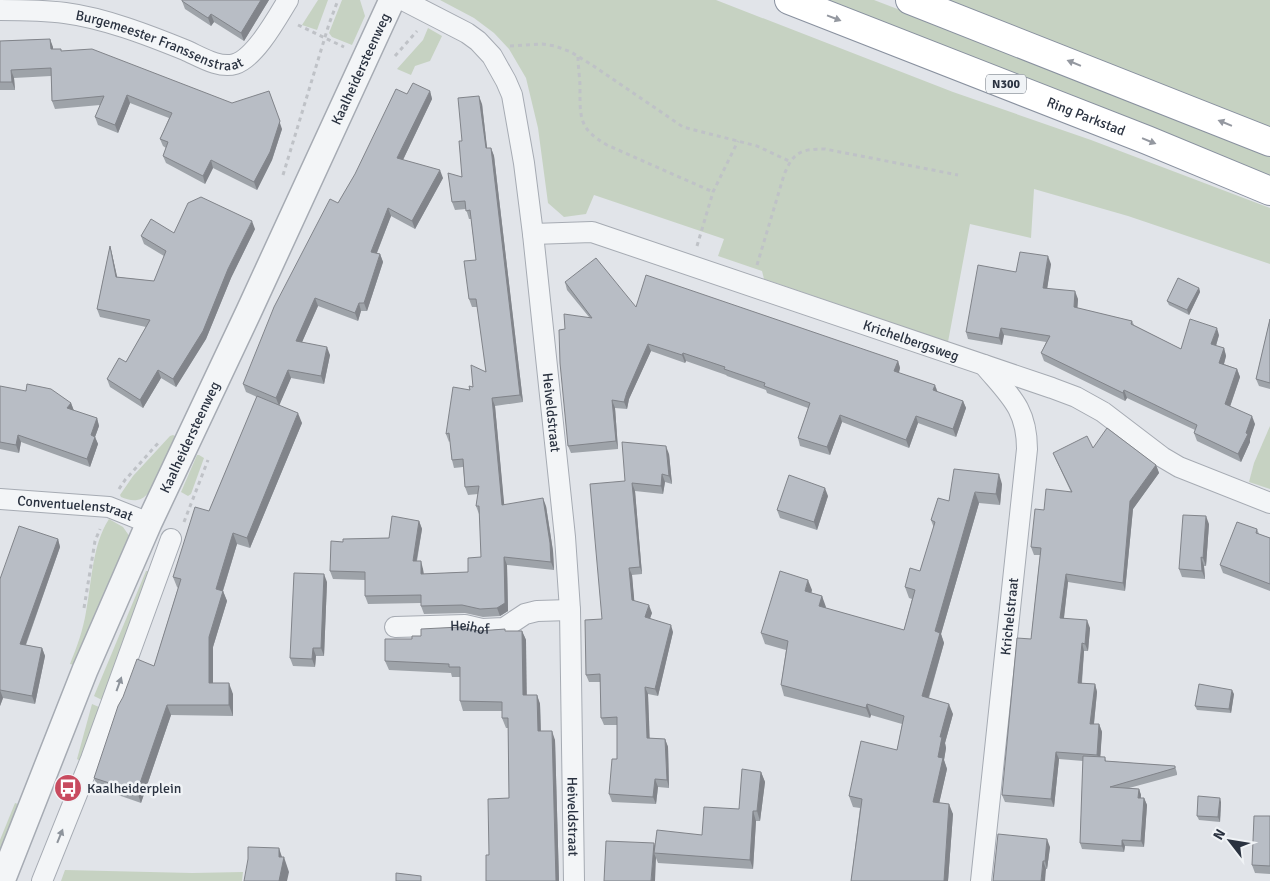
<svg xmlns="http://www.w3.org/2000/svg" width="1270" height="881" font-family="Signika,sans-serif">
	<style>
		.green { fill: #c6d2c2 }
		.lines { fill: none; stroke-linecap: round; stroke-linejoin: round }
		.minor-casing { stroke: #a6abb3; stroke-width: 22 }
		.tertiary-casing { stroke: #a6abb3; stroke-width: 28 }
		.trunk-casing { stroke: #89919f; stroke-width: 30 }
		.path { stroke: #bfc2c7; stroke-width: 3; stroke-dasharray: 4 4; stroke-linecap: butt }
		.minor { stroke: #f3f5f7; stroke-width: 20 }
		.tertiary { stroke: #f3f5f7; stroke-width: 25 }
		.trunk { stroke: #fff; stroke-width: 28 }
		.wall { fill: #9ea3a9 }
		.shaded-wall { fill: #81848a }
		.building { fill: #b8bdc5; stroke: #81848a }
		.oneway { fill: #9498a0 }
		.oneway2 { fill: #8e949c }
		.labels { text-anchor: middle; stroke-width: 5; stroke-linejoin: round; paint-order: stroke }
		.shield { fill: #f0f3f6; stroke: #656c77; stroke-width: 1 }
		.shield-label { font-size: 12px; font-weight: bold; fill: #2a3240 }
		.street-label { font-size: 14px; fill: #2a3240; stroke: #f0f3f6 }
		.poi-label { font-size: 14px; fill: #2a3240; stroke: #f0f3f6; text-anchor: start }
	</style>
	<rect width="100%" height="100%" fill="#e1e4e9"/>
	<g class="green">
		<polygon points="318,0 328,0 317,30 302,25"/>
		<polygon points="342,0 360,0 365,16 352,45 332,37 329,33"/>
		<polygon points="440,0 716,0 953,92 1091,140 1270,208 1270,264 1128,216 1034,189 1031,238 970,224 948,342 764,279 762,271 718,256 724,239 594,195 586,214 564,217 548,203 538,128 526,78 509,49 494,33 474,18"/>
		<polygon points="822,0 874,0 1109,90 1270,157 1270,178"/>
		<polygon points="945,0 1270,0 1270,129 1197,98"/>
		<polygon points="428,28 442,36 430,61 415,66 411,75 397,69 423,40"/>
		<polygon points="1270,426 1270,489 1249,482 1254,463"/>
		<path d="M 173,435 L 177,437 C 170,453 155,498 137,500 C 132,501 126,499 121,497 L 120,495 L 133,476 L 170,436 Z"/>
		<polygon points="197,455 199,455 204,458 191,494 188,496 181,492"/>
		<path d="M 109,519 L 123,527 L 130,537 L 74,665 L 70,664 C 77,647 83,630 86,612 C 92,582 92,545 109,519 Z"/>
		<polygon points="146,571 149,571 102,700 94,696"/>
		<polygon points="92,704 99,707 80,761 77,759"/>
		<polygon points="15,803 21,805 0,860 0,840"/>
		<polygon points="65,870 192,873 243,872 242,881 61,881"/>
	</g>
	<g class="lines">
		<g class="minor-casing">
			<g id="minor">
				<path id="s1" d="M 403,0 L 467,33 L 478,41 L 492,56 L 506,81 L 512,95 L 524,163 L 533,234 L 565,537 L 570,610 L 574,881"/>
				<path id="s2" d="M 0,10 C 22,10 43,10 65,13 C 104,18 148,35 185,50 C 199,56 219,69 235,64 C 255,58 277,18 288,0"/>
				<path id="s3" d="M 533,234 L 592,232 L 1052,388 L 1076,397 L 1103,412 L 1162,457 L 1179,467 L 1270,503"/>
				<path id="s4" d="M 0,499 L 109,507 L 149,523"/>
				<path id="s5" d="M 395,627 L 465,625 L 482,629 L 504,628 L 525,614 L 537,611 L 570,610"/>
				<polyline points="42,881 91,759 171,539"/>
				<path id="s6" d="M 981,881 L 1027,449 C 1027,408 1009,395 984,365"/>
			</g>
		</g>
		<g class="tertiary-casing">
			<g id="tertiary">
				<path id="s7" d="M 2,881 L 85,670 L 149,523 L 249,311 L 392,0"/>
			</g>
		</g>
		<g class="trunk-casing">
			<g id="trunk">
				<path id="s8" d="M 789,0 L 1147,140 L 1270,191"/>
				<polyline points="910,0 1270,142"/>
			</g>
		</g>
		<g class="path">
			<polyline points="298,25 344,47"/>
			<polyline points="510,46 542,44 555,46 571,52 592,65 683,127 757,146 789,161"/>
			<polyline points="395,56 417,31"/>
			<path d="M 578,57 C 578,67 580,78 580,88 C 580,118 579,129 607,145 L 713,192"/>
			<polyline points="283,175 329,24 338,0"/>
			<polyline points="697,246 713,192 738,141"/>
			<path d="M 757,265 L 784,175 C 793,152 801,149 825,149 L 958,175"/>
			<polyline points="119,489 125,480 160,441"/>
			<polyline points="184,522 208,460"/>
			<polyline points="84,608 95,541 100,529"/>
		</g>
		<use href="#minor" class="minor"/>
		<use href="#tertiary" class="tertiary"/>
		<use href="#trunk" class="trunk"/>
	</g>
	<g class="wall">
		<polygon points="269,0 244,41 214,22 211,26 185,9 182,1"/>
		<polygon points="50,39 53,49 62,51 282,129 272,160 257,190 213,168 205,184 166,163 163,156 166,148 163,146 160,139 169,118 130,103 118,133 98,125 95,117 100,105 55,109 52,101 51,76 14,78 15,90 0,90 0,41"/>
		<polygon points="430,91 432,99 403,160 443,178 415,229 391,216 377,253 380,254 383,262 367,311 361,311 358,321 318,306 302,342 330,355 324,384 291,378 279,405 302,423 250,548 237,544 223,591 227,601 213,647 213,683 233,694 233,716 171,715 141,803 98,788 94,778 154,666 178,588 177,587 173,577 209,511 257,397 246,392 243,384 338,203 407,94"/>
		<polygon points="482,104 487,148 491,148 494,156 523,402 495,406 504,505 546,506 553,551 554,570 507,565 508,611 500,616 483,617 465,613 424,614 421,606 421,603 368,604 365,596 365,580 333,579 330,571 343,542 389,538 419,521 422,529 417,561 423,569 424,574 468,572 481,557 480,514 479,514 476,506 478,494 468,495 465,487 463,467 454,468 452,460 450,441 449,442 446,434 470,390 486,372 478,307 472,307 469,299 476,260 471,219 469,219 466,209 455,210 452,202 462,177"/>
		<polygon points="255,229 231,278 206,339 176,387 161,378 143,408 110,387 107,379 126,362 146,327 100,317 97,309 110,246 112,254 117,277 154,281 164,256 144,244 141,236 174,233"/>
		<polygon points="1051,264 1047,288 1078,299 1077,308 1132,321 1134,325 1181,349 1219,335 1216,346 1224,348 1226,356 1224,364 1237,369 1240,377 1230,407 1255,424 1250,439 1250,442 1241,462 1197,441 1194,433 1195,430 1127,398 1125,401 1044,361 1041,353 1046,342 1004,335 1002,345 968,339 966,332 1016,272"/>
		<polygon points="565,282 636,307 898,361 900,368 899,373 937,392 963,401 966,408 956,437 918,423 909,448 842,422 830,455 800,446 798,438 808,408 767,393 766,390 727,376 726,375 686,361 685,363 651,351 629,399 627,409 615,408 618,449 571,453 568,446 565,329 589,317 567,290"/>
		<polygon points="1199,288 1200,292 1189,315 1169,305 1167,301"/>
		<polygon points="1270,319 1270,389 1259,386 1256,379"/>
		<polygon points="0,386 71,403 74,411 97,418 99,426 95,437 98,444 90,467 21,442 19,453 0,449"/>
		<polygon points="1093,448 1156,465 1159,473 1133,509 1125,591 1068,582 1064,618 1090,628 1088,651 1084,651 1082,683 1095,684 1097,692 1094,724 1099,724 1102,732 1100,757 1105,757 1106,761 1175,766 1177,773 1177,775 1129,788 1139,789 1141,795 1141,798 1144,798 1147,805 1144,847 1125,846 1124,852 1082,849 1080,843 1083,761 1059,759 1054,807 1005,802 1002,795 1031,639 1040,555 1034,555 1031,547 1044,510 1071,492 1056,460 1053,453"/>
		<polygon points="669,454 672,484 665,482 663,494 635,491 642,574 632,575 634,601 652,613 650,618 673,632 658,696 648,694 649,738 665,739 668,747 669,788 658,787 656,804 612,802 609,794 617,759 617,725 604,725 601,718 600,682 589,682 586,675 602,619 625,481"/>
		<polygon points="1002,484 1000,505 979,503 941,634 944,643 929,698 953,714 945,743 946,748 944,760 947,769 939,803 953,814 948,881 851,881 860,808 853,807 849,796 897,750 902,724 871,715 870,718 784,696 781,685 786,650 765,644 761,633 812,590 811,593 822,596 825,608 904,630 912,599 909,598 905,587 920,571 934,528 931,520 949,501"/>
		<polygon points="828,496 817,530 780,518 777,510"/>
		<polygon points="1209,524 1206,566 1204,566 1205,579 1182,577 1179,569"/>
		<polygon points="1257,529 1259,534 1270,538 1270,591 1223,573 1220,565"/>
		<polygon points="58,539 60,547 26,645 42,648 45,656 35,704 3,698 0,706 0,579"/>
		<polygon points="327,582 324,656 316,656 315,667 293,666 290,658"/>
		<polygon points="505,629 505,631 522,631 526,640 526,695 537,695 540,704 541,731 555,740 559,881 486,881 489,855 509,798 508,728 506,728 502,718 502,711 463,711 460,701 460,677 452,677 451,673 389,670 385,661 412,639 421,636"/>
		<polygon points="1234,694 1231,713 1197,710 1195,706"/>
		<polygon points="761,772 765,782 760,821 756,821 753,869 658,863 656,858 604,881 655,847 702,835 739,809"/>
		<polygon points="1221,802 1220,822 1199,820 1197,816"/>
		<polygon points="1270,816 1270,874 1255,873 1252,865"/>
		<polygon points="998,834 1050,847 1047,869 1046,869"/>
	</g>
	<g class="shaded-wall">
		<polygon points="261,0 269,0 244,41 241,33"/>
		<polygon points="211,14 214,22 211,26 208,18"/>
		<polygon points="50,39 53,47 53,57 51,49"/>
		<polygon points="11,70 14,78 15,90 12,82"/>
		<polygon points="269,91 282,129 272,160 257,190 254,182"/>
		<polygon points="430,91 432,99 400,166 397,158"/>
		<polygon points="127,95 130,103 118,133 115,125"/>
		<polygon points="479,96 482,104 488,156 486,148"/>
		<polygon points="491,148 494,156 523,402 520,395"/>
		<polygon points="211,160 213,168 205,184 203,176"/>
		<polygon points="440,170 443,178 415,229 412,221"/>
		<polygon points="388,208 391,216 374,260 371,252"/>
		<polygon points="252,221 255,229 231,278 206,339 176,387 173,379"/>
		<polygon points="110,246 112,254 119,285 116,277"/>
		<polygon points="380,254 383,262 367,311 364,303"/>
		<polygon points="1048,256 1051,264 1046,296 1043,288"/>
		<polygon points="1199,288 1200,292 1189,315 1187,310"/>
		<polygon points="1075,291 1078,299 1077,315 1074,307"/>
		<polygon points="315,298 318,306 299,349 296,341"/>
		<polygon points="359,303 361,311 358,321 355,313"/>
		<polygon points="1001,328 1004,335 1002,345 999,338"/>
		<polygon points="1217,328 1219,335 1214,352 1211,344"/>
		<polygon points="648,344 651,351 629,399 627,409 624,402 627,392"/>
		<polygon points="327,347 330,355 324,384 321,376"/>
		<polygon points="1224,348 1226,356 1222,371 1219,363"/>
		<polygon points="683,353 686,361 685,363 682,355"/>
		<polygon points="898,361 900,368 897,378 894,371"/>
		<polygon points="1237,369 1240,377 1228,412 1225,404"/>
		<polygon points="158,370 161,378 143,408 140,400"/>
		<polygon points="288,370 291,378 279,406 276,398"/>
		<polygon points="935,385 938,393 933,390"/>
		<polygon points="1124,390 1127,398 1125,401 1123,393"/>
		<polygon points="492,398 495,406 505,513 502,505"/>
		<polygon points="612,400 615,408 618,449 616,441"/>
		<polygon points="963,401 966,408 956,437 953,429"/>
		<polygon points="71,403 74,411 67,408"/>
		<polygon points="298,413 302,423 250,548 247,538"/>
		<polygon points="840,415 842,422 830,455 827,447"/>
		<polygon points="916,416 918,423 909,448 906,440"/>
		<polygon points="1252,416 1255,424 1250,439 1250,442 1241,462 1238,454"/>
		<polygon points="97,418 99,426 95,437 98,444 90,467 87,459 91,435"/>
		<polygon points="18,435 21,442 19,453 16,445"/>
		<polygon points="666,446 669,454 672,484 669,476"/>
		<polygon points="1156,465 1159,473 1133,509 1125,591 1123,583 1130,501"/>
		<polygon points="662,474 665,482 663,494 661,486"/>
		<polygon points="999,474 1002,484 1000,505 996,494"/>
		<polygon points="632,483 635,491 642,574 640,567"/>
		<polygon points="825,488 828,496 817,530 814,522"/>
		<polygon points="975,492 979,503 941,634 944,643 926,706 922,696 935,631"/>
		<polygon points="543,498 546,506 553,551 554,570 551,562"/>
		<polygon points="1206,516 1209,524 1206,566 1203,558"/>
		<polygon points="419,521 422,529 415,569 413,561"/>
		<polygon points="233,533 237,544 220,600 216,589"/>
		<polygon points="58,539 60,547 23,652 20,644"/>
		<polygon points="504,557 507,565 508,611 500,616 497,608"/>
		<polygon points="1201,557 1204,566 1205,579 1202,571"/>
		<polygon points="421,561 423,569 424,582 421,574"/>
		<polygon points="629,568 632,575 635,608 632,600"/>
		<polygon points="324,574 327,582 324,656 321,648"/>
		<polygon points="1066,574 1068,582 1063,625 1060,618"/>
		<polygon points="808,580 812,590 809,602 805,591"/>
		<polygon points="223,591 227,601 213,647 213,693 209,683 209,637"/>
		<polygon points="822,596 826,607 823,617 819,606"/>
		<polygon points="649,605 652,613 648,624 645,617"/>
		<polygon points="1087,620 1090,628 1088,651 1085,644"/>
		<polygon points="671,625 673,632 658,696 655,689"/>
		<polygon points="522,631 526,640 527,705 523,695"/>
		<polygon points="1082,643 1084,651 1081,690 1078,683"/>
		<polygon points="42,648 45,656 35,704 32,696"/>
		<polygon points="313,648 316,656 315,667 312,659"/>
		<polygon points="229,683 233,694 233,716 229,705"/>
		<polygon points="1095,684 1097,692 1093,732 1090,724"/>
		<polygon points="645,687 648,694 650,745 647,738"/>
		<polygon points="0,690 3,698 0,706"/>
		<polygon points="1232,690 1234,694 1231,713 1229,709"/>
		<polygon points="537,695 540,704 541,741 538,731"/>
		<polygon points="867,704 871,715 870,718 866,708"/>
		<polygon points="949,704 953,714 945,743 946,748 944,760 947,769 937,813 933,802 940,737"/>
		<polygon points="167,705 171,715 141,803 137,792"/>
		<polygon points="1099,724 1102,732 1100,762 1097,755"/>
		<polygon points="552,731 555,740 559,881 556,881"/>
		<polygon points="665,739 668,747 669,788 667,780"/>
		<polygon points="1056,752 1059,759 1054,807 1051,799"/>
		<polygon points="761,772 765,782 760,821 757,811"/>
		<polygon points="655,779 658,787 656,804 653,797"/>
		<polygon points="1139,789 1141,795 1140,804 1138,798"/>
		<polygon points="1144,798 1147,805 1144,847 1141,841"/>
		<polygon points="1220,798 1221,802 1220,822 1218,817"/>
		<polygon points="949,804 953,814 948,881 944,881"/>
		<polygon points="753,811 756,821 753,869 750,860"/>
		<polygon points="1047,839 1050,847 1047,869 1045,861"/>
		<polygon points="1122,840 1125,846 1124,852 1122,846"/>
		<polygon points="654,843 657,852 654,853 656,858 655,881 651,881"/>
		<polygon points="279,848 283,860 284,857 289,872 287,881 279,881"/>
		<polygon points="1043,861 1046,869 1045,881 1041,881"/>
	</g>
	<g class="building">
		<polygon points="182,0 261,0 241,33 211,14 208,18 182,1"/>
		<polygon points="50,39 51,49 61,49 61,51 92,49 232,103 269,91 280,121 270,152 254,182 211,160 203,176 163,156 168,142 160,139 172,113 127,95 115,125 95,117 104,96 52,101 51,68 11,70 12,82 0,82 0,41"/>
		<polygon points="413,83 430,91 397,158 440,170 412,221 388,208 371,252 380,254 364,303 359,303 355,313 315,298 296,341 327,347 321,376 288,370 276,398 243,384 274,307 330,199 338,203 355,174 396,89 407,94"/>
		<polygon points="479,96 486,148 491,148 520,395 492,398 502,505 543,498 550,543 551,562 504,557 505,603 497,608 480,609 462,605 421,606 421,595 365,596 365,572 330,571 331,541 343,542 343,539 389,538 392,516 419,521 413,561 421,561 421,574 468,572 468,558 481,557 479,506 476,506 479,486 465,487 463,459 452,460 449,433 446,434 453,387 470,390 469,386 473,387 471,365 486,372 476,299 469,299 464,261 476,260 470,210 466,211 465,201 452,202 448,173 462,177 459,141 462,141 458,98"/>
		<polygon points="201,197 252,221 228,269 203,331 173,379 158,370 140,400 107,379 119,358 126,362 150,320 97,309 110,246 116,277 154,281 166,251 141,236 151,219 174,233 188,203"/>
		<polygon points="1020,252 1048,256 1043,288 1075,291 1074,307 1132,321 1131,324 1181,349 1190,319 1217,328 1211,344 1224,348 1219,363 1237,369 1225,404 1252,416 1246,433 1248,434 1238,454 1194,433 1197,425 1124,390 1123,393 1041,353 1050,336 1001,328 999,338 966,332 978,265 1016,272"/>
		<polygon points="596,258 636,307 646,275 898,361 894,371 935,385 933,390 963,401 953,429 916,416 906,440 840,415 827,447 798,438 810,403 764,386 765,383 724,369 725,367 683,353 682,355 648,344 627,392 624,402 612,400 616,441 568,446 560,363 559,330 565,329 564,314 592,318 565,282"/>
		<polygon points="1178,278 1199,288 1187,310 1167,301"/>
		<polygon points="1270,319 1270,383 1256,379"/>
		<polygon points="27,384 51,389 71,403 67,408 97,418 91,435 95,437 87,459 18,435 16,445 0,442 0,386 26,391"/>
		<polygon points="257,396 298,413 247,538 233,533 216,589 223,591 209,637 209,683 229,683 229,705 167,705 137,792 94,778 118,706 123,697 137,659 154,666 181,579 173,577 195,507 209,511"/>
		<polygon points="1107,428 1156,465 1130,501 1123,583 1066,574 1060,618 1087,620 1085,644 1082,643 1078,683 1095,684 1090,724 1099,724 1097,755 1056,752 1051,799 1002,795 1017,638 1031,639 1036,593 1041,548 1031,547 1035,509 1044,510 1046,489 1072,492 1053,453 1087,436 1093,448"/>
		<polygon points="622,442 666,446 669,476 662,474 661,486 632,483 640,567 629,568 632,600 649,605 645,617 671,625 655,689 645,687 647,738 665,739 667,780 655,779 653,797 609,794 612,759 617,759 617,717 601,718 600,674 586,675 585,620 602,619 590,484 625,481"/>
		<polygon points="954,469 999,474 996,494 975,492 935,631 940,633 922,696 949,704 940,737 942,737 938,757 943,758 933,802 949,804 944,881 851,881 862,799 849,796 861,741 897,750 904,716 867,704 866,708 781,685 788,641 761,633 780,571 808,580 805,591 822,596 819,606 904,630 915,590 905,587 910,568 920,571 935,522 931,520 938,498 949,501"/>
		<polygon points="789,475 825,488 814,522 777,510"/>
		<polygon points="1183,515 1206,516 1203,558 1201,557 1202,571 1179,569"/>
		<polygon points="1237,522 1257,529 1256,533 1270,538 1270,584 1220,565"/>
		<polygon points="19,526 58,539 20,644 42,648 32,696 0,690 0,579"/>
		<polygon points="294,573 324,574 321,648 313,648 312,659 290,658"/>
		<polygon points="460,627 479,631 505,629 505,631 522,631 523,695 537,695 538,731 552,731 556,881 486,881 486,855 489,855 488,799 509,798 508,718 502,718 502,702 460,701 460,667 449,667 449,664 385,661 385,639 412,639 412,636 421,636 421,629"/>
		<polygon points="1199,684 1232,690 1229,709 1195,706"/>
		<polygon points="1083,756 1105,757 1105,761 1175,766 1175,768 1110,787 1139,789 1138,798 1144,798 1141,841 1122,840 1122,846 1080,843"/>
		<polygon points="742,769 761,772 757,811 753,811 750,860 654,853 657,830 702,835 704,807 739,809"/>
		<polygon points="1198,796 1220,798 1218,817 1197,816"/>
		<polygon points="1254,816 1270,816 1270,866 1252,865"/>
		<polygon points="998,834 1047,839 1045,861 1043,861 1041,881 993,881"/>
		<polygon points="606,841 654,843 651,881 604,881"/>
		<polygon points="248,847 279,848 279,857 284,857 279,881 281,881 244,881 248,859"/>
		<polygon points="396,873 421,876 421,881 396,881"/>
	</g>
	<defs><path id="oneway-solid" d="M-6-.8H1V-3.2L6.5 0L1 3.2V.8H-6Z" transform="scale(1.25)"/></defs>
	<g class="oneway">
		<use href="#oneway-solid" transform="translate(834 18) rotate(21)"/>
		<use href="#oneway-solid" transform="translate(1074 63) rotate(-158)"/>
		<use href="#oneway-solid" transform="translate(1225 123) rotate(-158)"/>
		<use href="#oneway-solid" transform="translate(1149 141) rotate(22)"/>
	</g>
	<g class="oneway2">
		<use href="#oneway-solid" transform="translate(119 684) rotate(-70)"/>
		<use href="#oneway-solid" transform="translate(60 836) rotate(-68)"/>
	</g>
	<defs>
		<g id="bus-disc" transform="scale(1.4375)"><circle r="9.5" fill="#c84b5f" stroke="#f0f3f6"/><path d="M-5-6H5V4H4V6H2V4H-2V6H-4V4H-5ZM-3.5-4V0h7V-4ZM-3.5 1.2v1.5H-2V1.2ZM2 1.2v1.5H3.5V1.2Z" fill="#fff"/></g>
	</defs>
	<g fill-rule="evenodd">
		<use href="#bus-disc" x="68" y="788"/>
	</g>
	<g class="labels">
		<rect class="shield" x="986" y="74.5" width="40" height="19" rx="4"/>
		<g class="shield-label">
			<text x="1006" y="88">N300</text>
		</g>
		<g class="street-label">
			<text dy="5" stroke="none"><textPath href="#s2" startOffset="164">Burgemeester Franssenstraat</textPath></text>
			<text dy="5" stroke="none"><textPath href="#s7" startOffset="888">Kaalheidersteenweg</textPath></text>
			<text dy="5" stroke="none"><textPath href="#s8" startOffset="319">Ring Parkstad</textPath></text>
			<text dy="5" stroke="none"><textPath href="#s3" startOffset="396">Krichelbergsweg</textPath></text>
			<text dy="5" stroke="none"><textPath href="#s1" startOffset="470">Heiveldstraat</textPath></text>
			<text dy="5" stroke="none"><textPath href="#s7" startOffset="482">Kaalheidersteenweg</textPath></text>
			<text dy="5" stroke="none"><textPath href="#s4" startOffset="76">Conventuelenstraat</textPath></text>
			<text dy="5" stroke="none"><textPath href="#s6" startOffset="266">Krichelstraat</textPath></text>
			<text dy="5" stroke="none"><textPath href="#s5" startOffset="75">Heihof</textPath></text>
			<text dy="5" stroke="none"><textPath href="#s1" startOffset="875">Heiveldstraat</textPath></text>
		</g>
		<g class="poi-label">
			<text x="87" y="793">Kaalheiderplein</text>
		</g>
	</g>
	<g transform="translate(1230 841) rotate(301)" stroke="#f0f3f6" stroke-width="4" paint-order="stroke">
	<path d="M0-4L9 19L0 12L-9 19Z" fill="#2a3240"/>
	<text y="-8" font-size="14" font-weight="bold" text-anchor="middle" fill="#2a3240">N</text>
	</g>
</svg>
